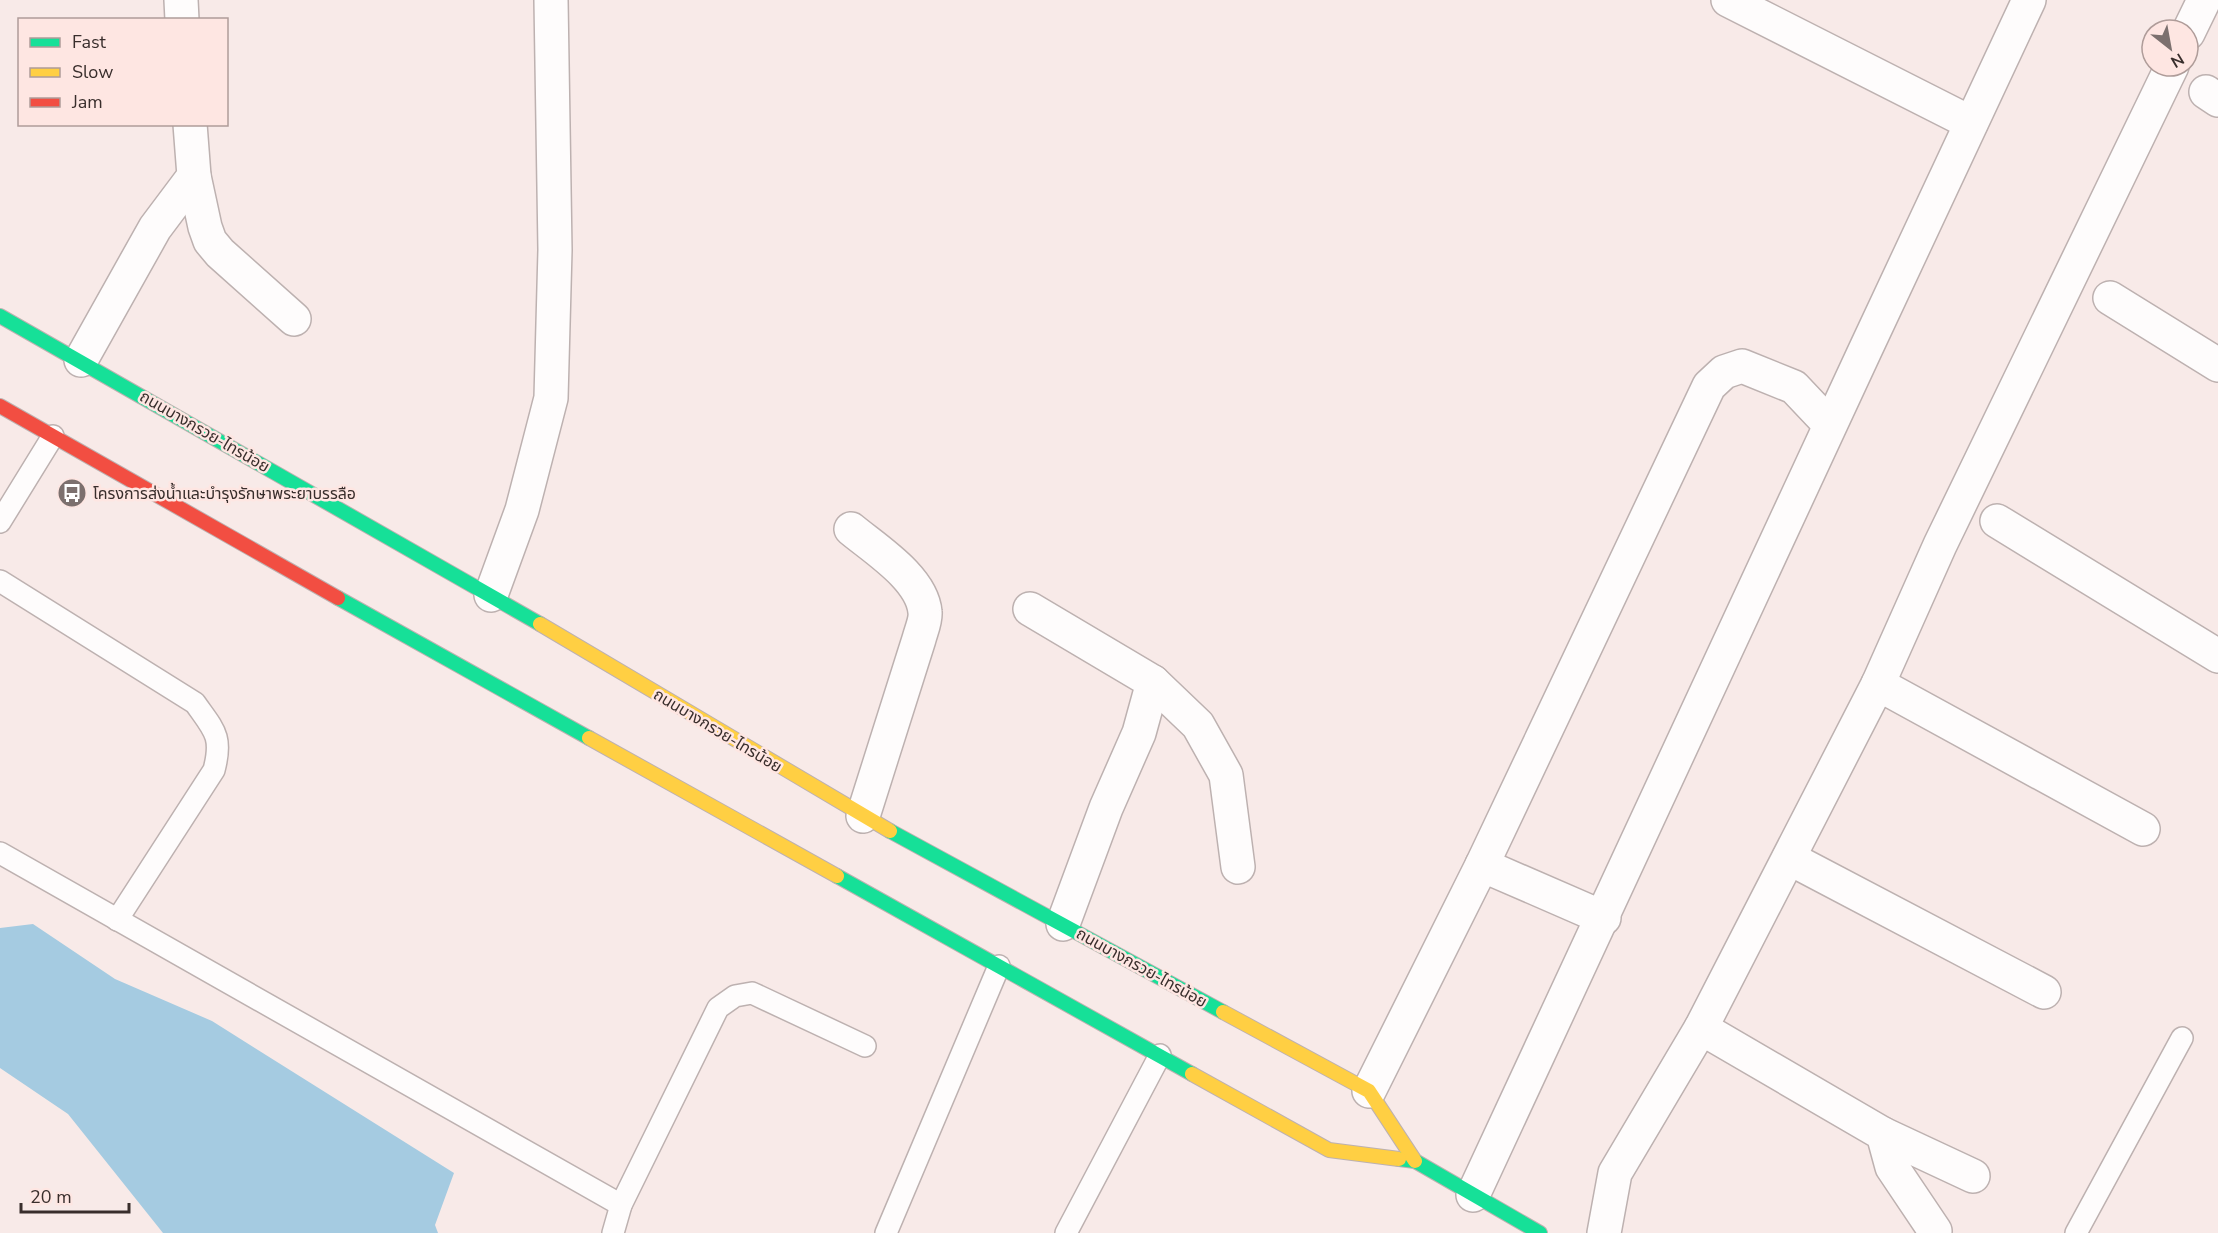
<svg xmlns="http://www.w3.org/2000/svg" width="2218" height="1233" font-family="'Nunito Sans','Noto Sans Thai',sans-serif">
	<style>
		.water { fill: #a5cbe1 }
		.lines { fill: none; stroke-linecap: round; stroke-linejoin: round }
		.lane-casing { stroke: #bdb1b0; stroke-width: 24 }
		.street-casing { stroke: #bdb1b0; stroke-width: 36 }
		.fast-casing { stroke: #bdb1b0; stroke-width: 16 }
		.slow-casing { stroke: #bdb1b0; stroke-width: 16 }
		.jam-casing { stroke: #bdb1b0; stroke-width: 16 }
		.lane { stroke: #fefcfc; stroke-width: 21 }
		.street { stroke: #fefcfc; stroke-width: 33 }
		.fast { stroke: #16e098; stroke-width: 14 }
		.slow { stroke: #ffcf43; stroke-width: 14 }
		.jam { stroke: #f24e42; stroke-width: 14 }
		.labels { text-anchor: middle; stroke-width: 5; stroke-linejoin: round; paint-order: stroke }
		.street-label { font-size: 16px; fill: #392e2c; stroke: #fee6e2 }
		.poi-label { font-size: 16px; fill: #392e2c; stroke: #fee6e2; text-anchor: start }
	</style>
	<rect width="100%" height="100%" fill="#f8eae8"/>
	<polygon class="water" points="33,924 115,979 212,1021 454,1173 435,1225 438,1233 163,1233 68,1114 0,1068 0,928"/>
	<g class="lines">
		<g class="lane-casing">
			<g id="lane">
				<polyline points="0,522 53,436"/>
				<path d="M 0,581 L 195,703 C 214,730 223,736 214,770 L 117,920"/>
				<polyline points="0,853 621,1205"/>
				<polyline points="613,1233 621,1205 718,1008 735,996 752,993 865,1046"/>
				<polyline points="886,1233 999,966"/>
				<polyline points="1066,1233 1160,1055"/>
				<polyline points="2076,1233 2182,1038"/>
			</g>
		</g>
		<g class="street-casing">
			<g id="street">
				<polyline points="181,0 182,20"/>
				<polyline points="1728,0 1971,123"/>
				<polyline points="2188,33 2204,0"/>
				<polyline points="2206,92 2218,100"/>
				<polyline points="194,176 205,227 210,241 220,253 294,319"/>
				<polyline points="2110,298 2218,365"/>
				<polyline points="81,360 155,228 194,176 190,124"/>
				<polyline points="1997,521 2218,656"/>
				<path d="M 851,529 C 875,549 922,578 925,612 C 926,620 921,631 919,639 L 863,816"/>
				<polyline points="491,595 522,510 551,398 555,250 551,0"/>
				<polyline points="1030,609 1153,682 1139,733 1106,808 1063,924"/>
				<polyline points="1153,682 1198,725 1226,775 1238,867"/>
				<polyline points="1878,684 2143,829"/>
				<polyline points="1789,858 2044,992"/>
				<polyline points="1482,865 1604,918"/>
				<polyline points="1701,1028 1883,1134 1892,1167 1935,1231"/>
				<polyline points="1369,1091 1482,865 1709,386 1724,372 1742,366 1794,387 1829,424"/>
				<polyline points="1883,1134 1973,1176"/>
				<path d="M 1473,1195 C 1661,797 1841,397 2029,0"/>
				<polyline points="1604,1233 1615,1173 1701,1028 1878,684 1940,545 2172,66"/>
			</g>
		</g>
		<g class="fast-casing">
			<g id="fast">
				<polyline points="0,316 540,624"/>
				<polyline points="338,598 589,738"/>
				<polyline points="890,831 1223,1012"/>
				<polyline points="837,876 1192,1074"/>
				<polyline points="1399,1159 1415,1161 1540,1233"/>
			</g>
		</g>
		<g class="slow-casing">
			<g id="slow">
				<polyline points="540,624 890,831"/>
				<polyline points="589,738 837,876"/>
				<polyline points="1223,1012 1369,1091 1415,1161"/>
				<polyline points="1192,1074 1329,1150 1399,1159"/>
			</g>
		</g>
		<g class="jam-casing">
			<polyline id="jam" points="0,406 338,598"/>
		</g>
		<use href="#lane" class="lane"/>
		<use href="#street" class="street"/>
		<use href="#fast" class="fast"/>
		<use href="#slow" class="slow"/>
		<use href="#jam" class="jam"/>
	</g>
	<defs>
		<g id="bus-disc" transform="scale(1.5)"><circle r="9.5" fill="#7c706e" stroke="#fee6e2"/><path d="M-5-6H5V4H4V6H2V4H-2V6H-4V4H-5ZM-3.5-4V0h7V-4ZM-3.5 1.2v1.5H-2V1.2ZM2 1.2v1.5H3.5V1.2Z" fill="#fff"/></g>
	</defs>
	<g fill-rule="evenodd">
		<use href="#bus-disc" x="72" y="493"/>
	</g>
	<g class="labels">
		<g class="street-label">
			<text transform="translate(205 431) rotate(30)" y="6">ถนนบางกรวย-ไทรน้อย</text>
			<text transform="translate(718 730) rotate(31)" y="6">ถนนบางกรวย-ไทรน้อย</text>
			<text transform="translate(1142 967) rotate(29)" y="6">ถนนบางกรวย-ไทรน้อย</text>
		</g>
		<g class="poi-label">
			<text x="93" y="499">โครงการส่งน้ำและบำรุงรักษาพระยาบรรลือ</text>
		</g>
	</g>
	<rect x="18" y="18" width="210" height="108" fill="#fee6e2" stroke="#af9c99" stroke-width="1.5"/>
	<rect x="30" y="38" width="30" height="9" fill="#16e098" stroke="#af9c99" stroke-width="1.5"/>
	<text x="72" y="48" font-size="18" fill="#392e2c">Fast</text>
	<rect x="30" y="68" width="30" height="9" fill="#ffcf43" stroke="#af9c99" stroke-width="1.5"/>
	<text x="72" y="78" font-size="18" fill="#392e2c">Slow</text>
	<rect x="30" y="98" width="30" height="9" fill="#f24e42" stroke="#af9c99" stroke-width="1.5"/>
	<text x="72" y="108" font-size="18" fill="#392e2c">Jam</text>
	<g transform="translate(2170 48) rotate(149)"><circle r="28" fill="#fee6e2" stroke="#af9c99" stroke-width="1.5"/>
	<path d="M0-4.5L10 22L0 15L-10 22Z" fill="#7c706e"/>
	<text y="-9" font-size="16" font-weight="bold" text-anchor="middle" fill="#392e2c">N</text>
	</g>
	<path d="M21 1203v9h108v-9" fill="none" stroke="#392e2c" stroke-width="3"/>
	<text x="30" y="1203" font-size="18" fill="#392e2c" stroke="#fee6e2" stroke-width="4.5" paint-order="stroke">20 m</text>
</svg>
